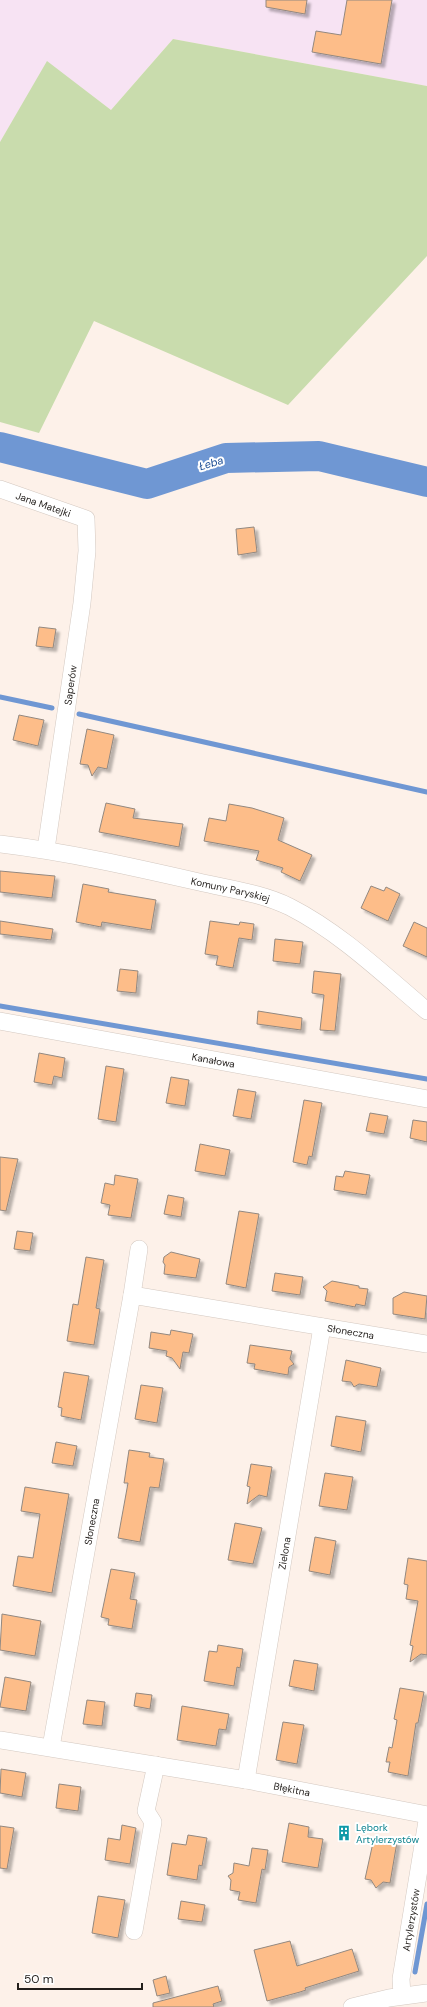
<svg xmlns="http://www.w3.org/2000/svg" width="427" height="2007" font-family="'DM Sans',sans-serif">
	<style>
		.industrial { fill: #f7e3f3 }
		.green { fill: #c9dcad }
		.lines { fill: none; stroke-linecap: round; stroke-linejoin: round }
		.stream { stroke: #6f97d3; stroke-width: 5 }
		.river { stroke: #6f97d3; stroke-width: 30 }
		.building { fill: #fdbd89; stroke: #928880; filter: url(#shadow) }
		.street-casing { stroke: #d3c8c0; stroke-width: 18 }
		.street { stroke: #fff; stroke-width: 17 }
		.labels { text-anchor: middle; stroke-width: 4; stroke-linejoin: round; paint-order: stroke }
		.street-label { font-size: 10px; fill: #231f1c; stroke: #fff }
		.culture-label { font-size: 10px; fill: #0d838f; stroke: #fff; text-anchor: start }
		.water-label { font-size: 11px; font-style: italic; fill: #194b93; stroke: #fff }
	</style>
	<defs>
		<filter id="shadow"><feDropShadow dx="3.5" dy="3.5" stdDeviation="1" flood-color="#0004"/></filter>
	</defs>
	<rect width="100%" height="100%" fill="#fdf1e9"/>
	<polygon class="industrial" points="0,0 427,0 427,86 173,39 111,110 47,62 0,142"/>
	<polygon class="green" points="173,39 427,86 427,256 288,405 94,321 39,433 0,422 0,142 47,61 111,110"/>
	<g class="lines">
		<g class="stream">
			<polyline points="0,697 52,708"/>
			<polyline points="79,714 427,792"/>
			<polyline points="0,1006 427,1079"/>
			<polyline points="415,1972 427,1904"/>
		</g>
		<polyline class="river" points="0,447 147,484 226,458 319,456 427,482"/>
	</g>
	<g class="building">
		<polygon points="266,0 307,0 305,14 266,7"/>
		<polygon points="347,0 392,0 381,64 312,52 316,31 341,35"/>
		<polygon points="254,527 257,552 238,555 236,529"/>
		<polygon points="39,627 56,629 53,648 36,646"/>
		<polygon points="19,715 44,720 38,746 13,740"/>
		<polygon points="87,729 114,735 107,769 98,767 92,776 88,765 80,764"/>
		<polygon points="106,803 135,809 133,818 183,824 179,847 99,832"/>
		<polygon points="229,804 252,808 284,818 278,840 312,855 300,881 281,872 283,868 256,860 259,851 204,841 209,818 226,821"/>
		<polygon points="0,871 55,876 52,898 0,892"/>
		<polygon points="83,884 109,889 108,892 156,900 151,930 102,922 101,927 76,922"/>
		<polygon points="371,886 384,891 386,887 400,894 388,921 361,908"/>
		<polygon points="0,921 53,929 51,940 0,934"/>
		<polygon points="210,921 239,925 240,922 254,924 252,940 239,938 233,968 216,965 218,956 205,954"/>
		<polygon points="414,922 427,928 427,957 403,946"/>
		<polygon points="275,939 303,942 300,964 273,961"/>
		<polygon points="120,969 138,971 136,993 117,991"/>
		<polygon points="314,971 341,974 335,1031 320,1030 324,995 312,993"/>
		<polygon points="258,1011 302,1018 301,1030 257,1024"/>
		<polygon points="39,1053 65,1058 62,1078 54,1076 52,1085 34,1082"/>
		<polygon points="106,1066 124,1069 116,1122 98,1119"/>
		<polygon points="171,1077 189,1080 185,1106 166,1103"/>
		<polygon points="238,1089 256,1092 251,1119 233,1116"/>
		<polygon points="304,1100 322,1103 312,1157 309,1156 307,1165 293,1162"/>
		<polygon points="370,1113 388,1116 384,1134 366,1131"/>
		<polygon points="413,1120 427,1122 427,1142 410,1138"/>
		<polygon points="200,1144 230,1150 225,1176 195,1171"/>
		<polygon points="0,1157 18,1159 6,1211 0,1210"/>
		<polygon points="345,1171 370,1175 366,1195 334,1190 336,1176 343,1177"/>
		<polygon points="115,1175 138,1179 131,1218 108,1215 110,1205 101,1203 105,1183 114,1185"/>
		<polygon points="168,1195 184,1198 181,1217 164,1214"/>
		<polygon points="239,1211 259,1214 246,1288 226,1284"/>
		<polygon points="17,1231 33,1233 30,1251 14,1249"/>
		<polygon points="171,1252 200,1259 196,1278 164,1274 165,1265 163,1262 164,1257"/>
		<polygon points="86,1257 104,1260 96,1308 100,1309 94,1345 67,1341 73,1304 78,1305"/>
		<polygon points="275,1273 303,1277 300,1295 272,1291"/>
		<polygon points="332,1281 359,1286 359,1288 368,1289 365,1306 356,1304 355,1307 325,1301 327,1291 323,1287"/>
		<polygon points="404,1292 427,1296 425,1319 393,1314 393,1298"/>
		<polygon points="171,1330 193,1334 189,1353 183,1352 180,1369 172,1358 166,1356 167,1351 149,1348 151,1332 170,1335"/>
		<polygon points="250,1345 292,1351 290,1359 294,1364 289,1367 288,1375 254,1369 255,1364 247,1363"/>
		<polygon points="346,1360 381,1368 377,1387 359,1384 354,1387 351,1382 342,1381"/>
		<polygon points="64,1372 89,1376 81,1420 61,1416 62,1408 58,1407"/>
		<polygon points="141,1385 163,1388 157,1423 135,1419"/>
		<polygon points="336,1416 366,1421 361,1452 331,1446"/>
		<polygon points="56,1442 77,1446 73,1466 52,1463"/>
		<polygon points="129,1450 150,1453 149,1457 164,1459 159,1488 150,1487 140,1542 118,1538 128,1483 124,1483"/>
		<polygon points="251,1464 272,1467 267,1497 259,1495 247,1504 250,1487 247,1486"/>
		<polygon points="325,1473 353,1477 347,1510 319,1506"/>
		<polygon points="25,1487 69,1494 52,1593 13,1586 18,1556 33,1558 40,1514 21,1511"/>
		<polygon points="235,1523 262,1528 253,1564 228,1560"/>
		<polygon points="315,1537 336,1541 330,1575 309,1571"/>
		<polygon points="408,1558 427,1561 427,1655 421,1654 410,1662 413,1646 410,1645 418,1601 406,1599 408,1585 404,1584"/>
		<polygon points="111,1569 135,1573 130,1599 137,1600 132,1629 108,1625 109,1619 101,1617"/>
		<polygon points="2,1614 41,1621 35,1656 0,1650"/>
		<polygon points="218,1645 243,1649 240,1668 237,1667 234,1686 204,1681 209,1651 217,1652"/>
		<polygon points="294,1660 318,1664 314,1691 289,1686"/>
		<polygon points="5,1677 31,1682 26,1711 0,1707"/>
		<polygon points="400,1688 424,1692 418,1723 416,1723 408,1776 388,1772 390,1762 386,1762 389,1747 392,1748 397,1720 394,1719"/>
		<polygon points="136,1693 152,1695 150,1709 134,1706"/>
		<polygon points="87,1700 105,1702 102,1726 83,1724"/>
		<polygon points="182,1706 229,1714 226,1730 219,1729 216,1746 177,1740"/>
		<polygon points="283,1722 304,1725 297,1764 276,1760"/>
		<polygon points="1,1769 26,1773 22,1797 0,1793"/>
		<polygon points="59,1784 81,1787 78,1811 56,1808"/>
		<polygon points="289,1823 309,1827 308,1837 323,1839 318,1868 282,1862"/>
		<polygon points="122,1825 136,1828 130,1864 105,1860 108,1838 120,1840"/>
		<polygon points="0,1826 14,1828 7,1869 0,1868"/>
		<polygon points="188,1835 207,1838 202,1866 199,1865 197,1880 167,1875 172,1843 186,1845"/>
		<polygon points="374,1838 397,1842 390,1883 383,1882 376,1888 371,1880 365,1879"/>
		<polygon points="252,1848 268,1850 265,1870 262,1869 256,1903 238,1900 240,1892 230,1890 231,1880 228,1876 233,1873 234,1863 249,1866"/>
		<polygon points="98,1896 125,1900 118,1938 92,1933"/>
		<polygon points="181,1901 205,1905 202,1922 178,1919"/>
		<polygon points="290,1941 297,1966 352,1949 359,1971 305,1988 306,1990 300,1992 267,2001 254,1950"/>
		<polygon points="166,1976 170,1993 157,1996 153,1980"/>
		<polygon points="218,1986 222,2001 213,2004 214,2007 153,2007 153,2003"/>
	</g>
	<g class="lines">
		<g class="street-casing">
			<g id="street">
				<path id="s1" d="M 0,489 L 86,519 L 87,551 L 82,603 L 46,849"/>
				<path id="s2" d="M 0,844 C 67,852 133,867 199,882 C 229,889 262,893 290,907 C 341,933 384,975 427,1011"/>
				<path id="s3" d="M 0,1021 L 427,1099"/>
				<polyline points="132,1295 139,1249"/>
				<path id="s4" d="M 0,1740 L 246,1780 L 427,1815"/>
				<path id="s5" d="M 51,1747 L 132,1295 L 427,1344"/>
				<path id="s6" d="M 246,1780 L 322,1327"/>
				<polyline points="134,1931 153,1822 146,1811 156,1765"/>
				<path id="s7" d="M 402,1995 L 401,1979 L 427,1821"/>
				<polyline points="352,2007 389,1998 427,1993"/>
			</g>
		</g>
		<use href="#street" class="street"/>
	</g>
	<defs>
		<g id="building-bare" transform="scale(1.2)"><path d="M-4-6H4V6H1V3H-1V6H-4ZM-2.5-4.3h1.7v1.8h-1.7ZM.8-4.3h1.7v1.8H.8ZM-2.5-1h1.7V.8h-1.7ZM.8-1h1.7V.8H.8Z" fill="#0f9aa8" stroke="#fff" stroke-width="2.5" paint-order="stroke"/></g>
	</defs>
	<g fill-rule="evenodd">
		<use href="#building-bare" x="344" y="1833"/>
	</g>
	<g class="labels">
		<g class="street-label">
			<text dy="4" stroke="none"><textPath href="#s1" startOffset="46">Jana Matejki</textPath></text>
			<text transform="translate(70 685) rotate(-82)" y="4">Saperów</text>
			<text dy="4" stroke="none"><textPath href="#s2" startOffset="235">Komuny Paryskiej</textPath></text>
			<text dy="4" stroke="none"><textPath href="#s3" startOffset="217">Kanałowa</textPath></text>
			<text dy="4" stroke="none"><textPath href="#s5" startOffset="681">Słoneczna</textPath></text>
			<text dy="4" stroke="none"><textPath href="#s5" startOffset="229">Słoneczna</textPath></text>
			<text dy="4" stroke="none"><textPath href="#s6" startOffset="230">Zielona</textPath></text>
			<text dy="4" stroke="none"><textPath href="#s4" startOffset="296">Błękitna</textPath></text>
			<text dy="4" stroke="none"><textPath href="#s7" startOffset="76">Artylerzystów</textPath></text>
		</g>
		<g class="culture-label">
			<text x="356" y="1831">Lębork<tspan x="356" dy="12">Artylerzystów</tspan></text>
		</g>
		<g class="water-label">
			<text transform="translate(211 463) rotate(-17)" y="4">Łeba</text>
		</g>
	</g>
	<path d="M18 1983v6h124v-6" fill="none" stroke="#231f1c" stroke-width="2"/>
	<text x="24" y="1983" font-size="12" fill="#231f1c" stroke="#ffffff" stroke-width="3" paint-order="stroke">50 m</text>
</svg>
